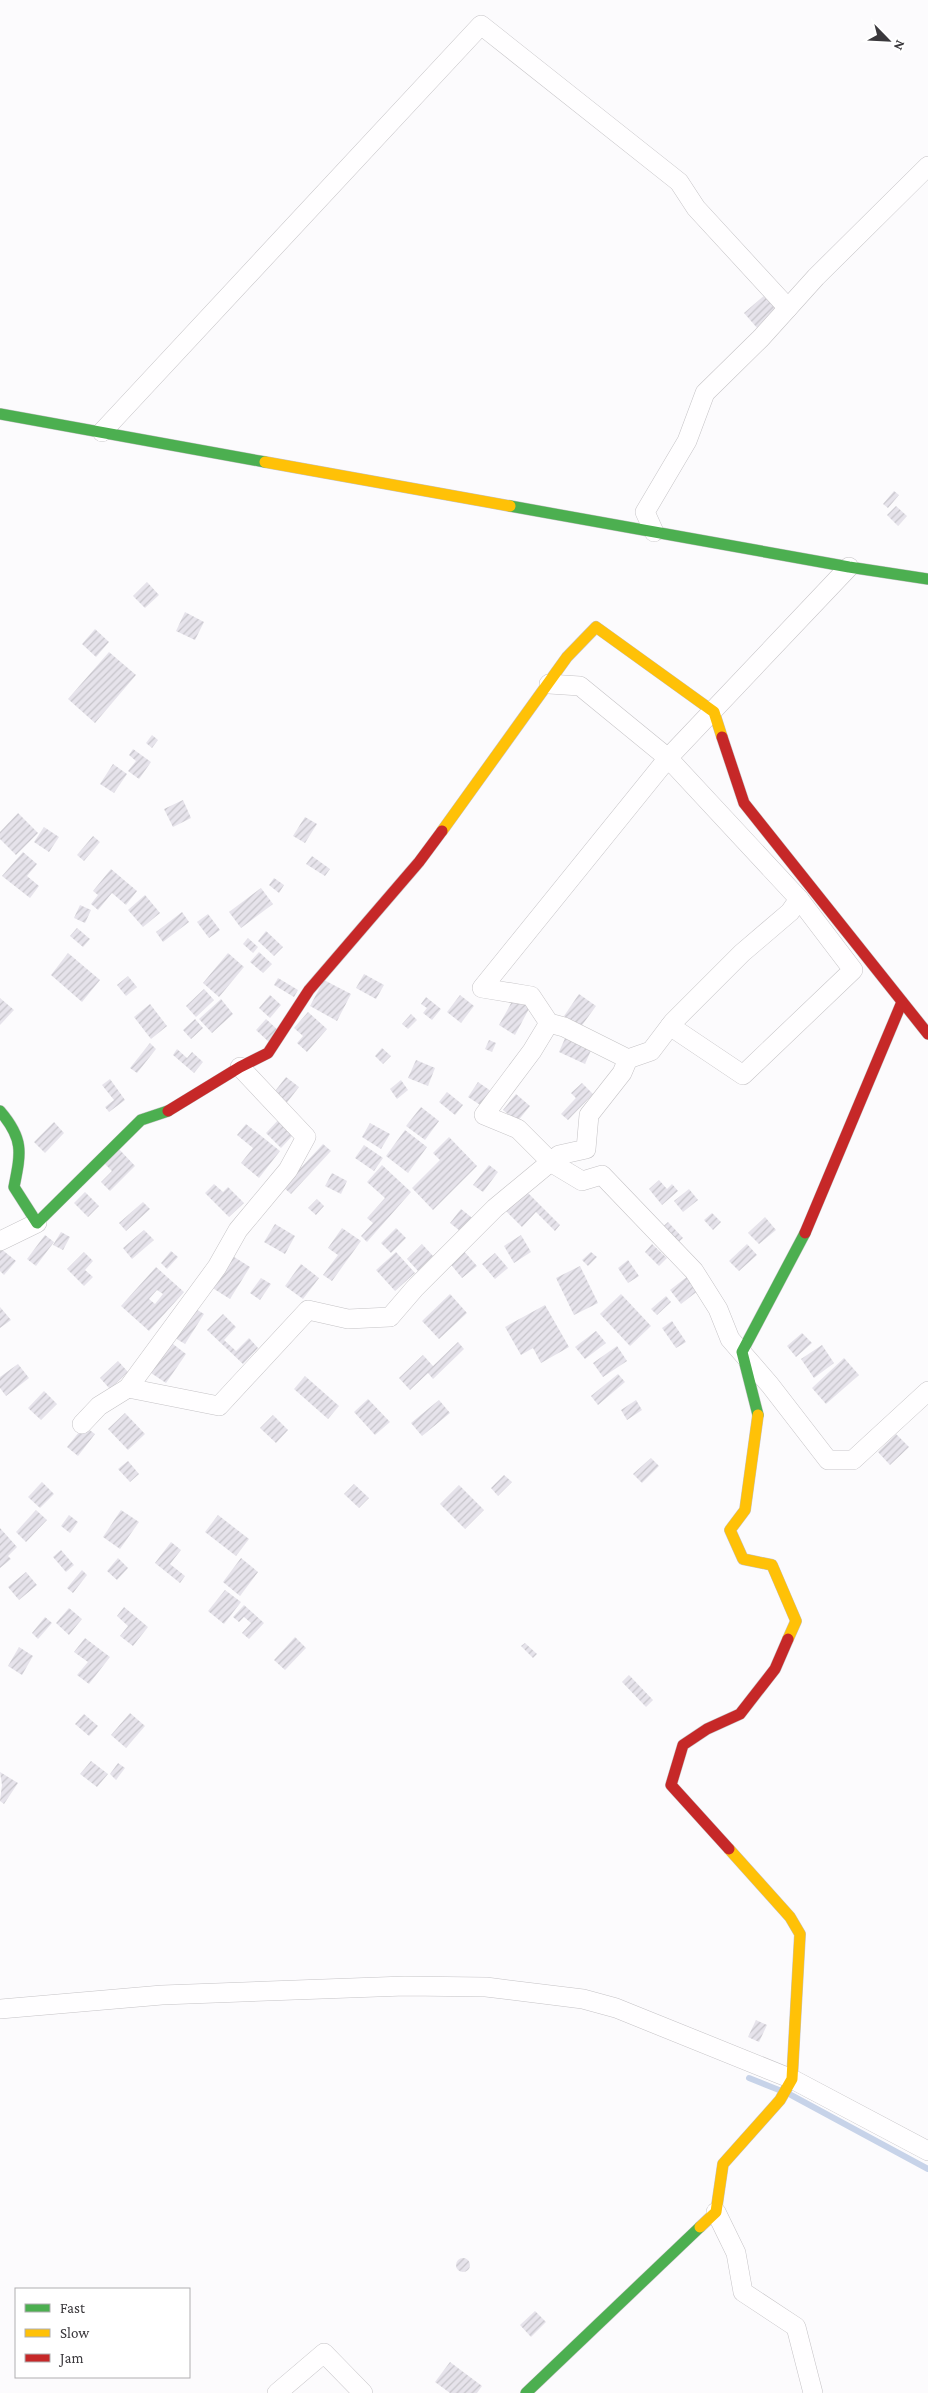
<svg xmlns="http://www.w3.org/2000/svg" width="928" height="2393" font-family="'Crimson Pro',serif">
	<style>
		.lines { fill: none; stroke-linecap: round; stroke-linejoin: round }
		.stream { stroke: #c7d3e9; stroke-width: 6 }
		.building { fill: url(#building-hatch); fill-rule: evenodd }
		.street-casing { stroke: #c5c3c6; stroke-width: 20 }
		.fast-casing { stroke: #c5c3c6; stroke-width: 12 }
		.slow-casing { stroke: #c5c3c6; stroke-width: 12 }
		.jam-casing { stroke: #c5c3c6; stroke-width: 12 }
		.street { stroke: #fffeff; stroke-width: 19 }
		.fast { stroke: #4caf50; stroke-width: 11 }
		.slow { stroke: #ffc107; stroke-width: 11 }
		.jam { stroke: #c62828; stroke-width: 11 }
	</style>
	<defs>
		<pattern id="building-hatch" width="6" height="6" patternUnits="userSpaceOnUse" patternTransform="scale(1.25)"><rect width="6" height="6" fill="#e6e3eb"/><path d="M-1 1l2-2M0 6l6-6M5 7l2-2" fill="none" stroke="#c6c4ca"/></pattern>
	</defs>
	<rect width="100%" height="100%" fill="#fcfbfd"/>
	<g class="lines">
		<g class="stream">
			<polyline points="749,2078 779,2090"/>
			<polyline points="791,2095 928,2169"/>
		</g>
	</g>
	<g class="building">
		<polygon points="765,295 778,311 758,329 744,313"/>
		<polygon points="894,491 899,495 888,508 883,504"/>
		<polygon points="896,506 907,516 898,526 887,515"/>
		<polygon points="147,582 159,595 145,608 133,596"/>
		<polygon points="185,612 204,622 195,640 176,631"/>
		<polygon points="95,629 109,642 96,657 82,644"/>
		<polygon points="109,652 136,675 95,723 68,699"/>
		<polygon points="152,735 158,740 152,748 146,743"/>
		<polygon points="133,749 151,762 139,779 128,771 136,761 129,755"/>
		<polygon points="113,764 127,774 114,793 100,784"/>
		<polygon points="183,800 191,818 173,827 164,809"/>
		<polygon points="18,813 38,833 16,855 0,839 0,832"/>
		<polygon points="305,817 317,824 305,843 293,836"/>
		<polygon points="44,827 59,837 49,852 34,842"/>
		<polygon points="93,836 100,842 84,861 77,855"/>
		<polygon points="23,852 37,864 27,876 39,886 30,898 2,876"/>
		<polygon points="312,856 330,869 325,876 306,864"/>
		<polygon points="111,869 137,891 126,905 112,893 98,910 91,904 98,895 93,891"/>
		<polygon points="274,878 284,885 279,893 269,885"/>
		<polygon points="261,888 273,904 241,928 229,912"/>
		<polygon points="145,895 160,913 143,927 128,910"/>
		<polygon points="80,905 91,910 85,923 74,918"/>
		<polygon points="182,912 189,922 163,942 156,932"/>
		<polygon points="208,914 220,930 209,938 197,922"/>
		<polygon points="77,928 90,939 83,947 70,936"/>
		<polygon points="266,931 283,947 274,956 258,941"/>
		<polygon points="248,938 258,947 253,953 243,944"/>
		<polygon points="259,952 272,964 263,973 250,962"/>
		<polygon points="68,953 100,980 82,1002 51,975"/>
		<polygon points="228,953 244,967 219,997 203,983"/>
		<polygon points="364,974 384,985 376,999 356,988"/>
		<polygon points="128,976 137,987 126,996 117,985"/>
		<polygon points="278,978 298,990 294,997 274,985"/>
		<polygon points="324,980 351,994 337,1021 310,1006"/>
		<polygon points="204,989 214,1000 196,1017 186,1006"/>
		<polygon points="579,994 596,1006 580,1028 564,1016"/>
		<polygon points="270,995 281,1005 270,1018 259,1008"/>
		<polygon points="460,995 474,1006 461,1023 447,1012"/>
		<polygon points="426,997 441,1009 432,1020 423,1013 427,1008 421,1004"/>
		<polygon points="0,998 14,1010 0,1025"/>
		<polygon points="514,998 530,1007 515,1035 499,1025"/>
		<polygon points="221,999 233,1014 212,1033 199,1019"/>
		<polygon points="150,1004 167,1026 151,1039 134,1017"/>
		<polygon points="308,1012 327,1029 307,1052 297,1043 303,1036 294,1028"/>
		<polygon points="411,1014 417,1020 408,1029 402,1024"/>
		<polygon points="195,1019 203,1028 191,1039 183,1030"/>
		<polygon points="266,1019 280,1032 270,1043 256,1030"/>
		<polygon points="566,1036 592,1048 585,1064 559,1052"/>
		<polygon points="489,1040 496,1043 492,1052 485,1049"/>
		<polygon points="150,1043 156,1049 137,1073 130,1068"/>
		<polygon points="382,1048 391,1056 383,1064 375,1056"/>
		<polygon points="177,1049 187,1058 192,1052 203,1062 194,1073 173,1055"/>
		<polygon points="416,1060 435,1068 428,1086 408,1078"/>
		<polygon points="286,1077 299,1087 285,1105 272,1095"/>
		<polygon points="110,1079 125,1100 109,1112 105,1107 114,1100 102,1085"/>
		<polygon points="401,1080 408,1090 397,1099 390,1089"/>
		<polygon points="478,1082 495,1094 485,1108 468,1097"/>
		<polygon points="582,1083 593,1094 568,1120 561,1114 576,1098 571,1093"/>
		<polygon points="447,1092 463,1105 455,1115 439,1102"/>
		<polygon points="516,1094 530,1106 517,1122 503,1110"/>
		<polygon points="421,1107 439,1121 425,1140 406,1126"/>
		<polygon points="281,1117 296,1132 281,1148 266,1133"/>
		<polygon points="54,1122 64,1133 45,1153 34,1142"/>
		<polygon points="370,1123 390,1134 381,1149 362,1137"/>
		<polygon points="246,1124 280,1151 259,1178 241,1163 253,1148 237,1135"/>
		<polygon points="405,1130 427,1147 408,1173 386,1156"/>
		<polygon points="449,1137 477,1166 433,1210 412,1188 440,1160 433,1153"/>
		<polygon points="323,1144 331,1151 291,1194 283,1187"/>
		<polygon points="364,1145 383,1158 374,1171 355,1158"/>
		<polygon points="118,1148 135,1166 110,1191 101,1182 112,1171 104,1163"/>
		<polygon points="382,1165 411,1192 367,1242 361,1236 373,1223 367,1218 385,1198 367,1182"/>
		<polygon points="489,1165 498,1172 483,1192 473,1185"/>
		<polygon points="332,1173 347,1181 341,1194 325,1186"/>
		<polygon points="659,1180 667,1189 672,1184 678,1191 662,1205 649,1189"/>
		<polygon points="214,1184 223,1192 228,1187 244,1203 229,1217 205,1193"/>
		<polygon points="524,1189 560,1225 555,1231 536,1212 522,1227 504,1209"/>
		<polygon points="689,1189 698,1200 683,1212 674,1201"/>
		<polygon points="85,1192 99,1206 88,1217 74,1203"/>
		<polygon points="317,1199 324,1206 316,1215 308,1208"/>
		<polygon points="143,1202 150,1209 126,1231 119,1223"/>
		<polygon points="461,1209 476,1221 465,1235 450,1223"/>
		<polygon points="712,1213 721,1222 713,1230 704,1220"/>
		<polygon points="765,1217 776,1230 759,1244 748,1233"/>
		<polygon points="668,1222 683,1238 674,1246 659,1230"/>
		<polygon points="275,1224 295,1236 285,1254 264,1242"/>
		<polygon points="342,1228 361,1241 332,1281 323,1275 338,1255 328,1248"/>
		<polygon points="396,1228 406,1238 391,1253 381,1243"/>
		<polygon points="144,1230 154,1240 132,1259 123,1248"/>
		<polygon points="61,1232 70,1237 63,1250 53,1245"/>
		<polygon points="45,1235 54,1242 36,1266 27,1259"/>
		<polygon points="521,1235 531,1252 514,1263 504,1246"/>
		<polygon points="422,1244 433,1256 418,1271 407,1259"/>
		<polygon points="652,1244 667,1258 659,1266 645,1252"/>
		<polygon points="747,1244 757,1255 739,1271 729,1261"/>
		<polygon points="0,1248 16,1261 4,1275 0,1271"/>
		<polygon points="462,1249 477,1266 462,1278 448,1261"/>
		<polygon points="171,1251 178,1257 167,1269 161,1263"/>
		<polygon points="84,1252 93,1261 85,1270 93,1277 84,1286 67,1269"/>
		<polygon points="396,1252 415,1273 395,1291 376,1270"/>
		<polygon points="591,1252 597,1257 588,1266 582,1260"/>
		<polygon points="495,1253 508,1268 495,1279 482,1264"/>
		<polygon points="231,1255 250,1267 230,1299 211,1287"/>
		<polygon points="628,1260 639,1276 628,1283 618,1268"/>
		<polygon points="301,1264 319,1278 303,1299 285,1286"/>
		<polygon points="580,1266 598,1303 574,1315 556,1278"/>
		<path d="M 156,1267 L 184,1292 L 149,1331 L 121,1306 ZM 157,1290 L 163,1294 L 155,1304 L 149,1299 Z"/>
		<polygon points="688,1276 699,1290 681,1304 670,1290"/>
		<polygon points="261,1278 271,1284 260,1300 250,1293"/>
		<polygon points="450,1294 467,1313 439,1339 422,1321"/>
		<polygon points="621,1294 651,1326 630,1346 600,1314"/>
		<polygon points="666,1296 671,1302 657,1315 651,1309"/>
		<polygon points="545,1305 569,1347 541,1363 533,1348 521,1355 505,1327"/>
		<polygon points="0,1307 11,1320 0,1328"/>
		<polygon points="194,1308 204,1314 185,1344 175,1338"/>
		<polygon points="223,1314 236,1327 224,1340 236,1351 249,1338 258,1348 243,1364 207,1330"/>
		<polygon points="672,1321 686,1342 676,1348 662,1328"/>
		<polygon points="596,1331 606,1343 585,1359 575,1347"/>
		<polygon points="802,1333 812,1343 796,1357 787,1346"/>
		<polygon points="169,1341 186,1354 166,1383 148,1371"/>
		<polygon points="458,1342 464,1349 433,1379 428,1373 410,1390 399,1378 423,1355 433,1366"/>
		<polygon points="822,1345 834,1363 814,1378 801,1359"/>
		<polygon points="617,1346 627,1361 603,1377 593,1363"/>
		<polygon points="844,1358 859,1375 826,1404 812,1388"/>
		<polygon points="118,1361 128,1372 110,1389 100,1378"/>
		<polygon points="18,1364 29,1378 6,1396 0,1388 0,1377"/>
		<polygon points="618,1374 625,1382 598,1405 591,1396"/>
		<polygon points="305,1376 339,1406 328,1419 294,1389"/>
		<polygon points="44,1391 57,1404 41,1420 28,1408"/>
		<polygon points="368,1399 390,1422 375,1435 354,1412"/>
		<polygon points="439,1400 450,1413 422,1436 411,1423"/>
		<polygon points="636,1400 642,1410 627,1420 621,1410"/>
		<polygon points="125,1413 145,1434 128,1450 108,1429"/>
		<polygon points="273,1415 288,1430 276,1443 260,1428"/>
		<polygon points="84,1426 95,1434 78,1456 67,1447"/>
		<polygon points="896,1434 909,1447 890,1465 878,1452"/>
		<polygon points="651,1458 659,1466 642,1483 633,1474"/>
		<polygon points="128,1461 139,1474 130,1482 118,1469"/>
		<polygon points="504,1475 512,1482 498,1496 491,1488"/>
		<polygon points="42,1482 54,1494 40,1508 28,1497"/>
		<polygon points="354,1484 369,1498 359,1508 344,1494"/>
		<polygon points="459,1485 484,1510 465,1529 440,1504"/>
		<polygon points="36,1510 47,1520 26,1542 16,1532"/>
		<polygon points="121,1510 139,1522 120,1549 103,1537"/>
		<polygon points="69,1515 78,1522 70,1533 61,1526"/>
		<polygon points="218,1515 249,1539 236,1556 205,1532"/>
		<polygon points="0,1528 17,1547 8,1556 11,1559 0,1568"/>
		<polygon points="171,1542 181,1550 170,1564 185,1576 180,1583 155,1563"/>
		<polygon points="61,1550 74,1565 66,1572 53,1557"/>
		<polygon points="118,1558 128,1568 117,1580 107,1571"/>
		<polygon points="241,1558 258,1572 240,1596 223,1582"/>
		<polygon points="82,1570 87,1575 73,1593 67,1588"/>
		<polygon points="26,1572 37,1585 19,1600 8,1587"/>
		<polygon points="225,1590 241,1602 224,1624 208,1611"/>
		<polygon points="244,1605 264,1623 249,1639 242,1633 251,1623 244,1617 239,1622 233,1617"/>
		<polygon points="124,1607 148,1627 133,1646 120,1636 128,1626 117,1616"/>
		<polygon points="69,1608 82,1619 69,1635 56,1623"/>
		<polygon points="45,1617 52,1623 38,1639 32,1633"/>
		<polygon points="295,1637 306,1648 285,1670 274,1660"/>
		<polygon points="85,1638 110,1657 89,1684 77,1675 88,1662 74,1652"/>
		<polygon points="525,1643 537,1654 533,1658 521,1646"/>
		<polygon points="19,1647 33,1656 22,1675 8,1666"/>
		<polygon points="629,1675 653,1700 646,1707 622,1682"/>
		<polygon points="130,1713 145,1726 126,1748 111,1735"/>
		<polygon points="84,1714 98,1726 89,1736 75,1724"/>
		<polygon points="91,1761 108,1774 97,1787 80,1774"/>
		<polygon points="118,1763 125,1768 116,1780 110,1774"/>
		<polygon points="0,1772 18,1783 4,1804 0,1801 2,1785"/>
		<polygon points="756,2020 767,2025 759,2042 748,2037"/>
		<circle cx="463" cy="2265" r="7"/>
		<polygon points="535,2311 546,2322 531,2337 520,2325"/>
		<polygon points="450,2362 482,2386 477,2393 450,2393 435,2382"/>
	</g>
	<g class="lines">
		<g class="street-casing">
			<g id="street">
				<polyline points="102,432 481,25 679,182 696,208 788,308"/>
				<polyline points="654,532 645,512 687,441 705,393 761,338 816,277 928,166"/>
				<polyline points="549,684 580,686 668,758 482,988 531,996 549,1023 564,1027 628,1059 651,1051 673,1022 742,953 790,912 799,899 668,758 849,567"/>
				<polyline points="549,1023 532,1051 484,1115 518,1129 552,1163 582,1181 602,1175 694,1271 718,1309 730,1339 770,1385 828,1460 853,1460 928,1391"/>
				<polyline points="670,1026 743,1075 853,970 799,899"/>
				<polyline points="240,1067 306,1137 288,1170 238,1230 217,1267 128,1388 219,1406 308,1310 348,1319 390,1317 415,1288 495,1208 559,1155 586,1149 589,1115 622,1073 628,1059"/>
				<polyline points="0,1241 37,1223"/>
				<polyline points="82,1424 99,1406 128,1388"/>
				<polyline points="0,2009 162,1995 405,1986 486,1987 583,1999 616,2008 792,2079 928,2151"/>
				<polyline points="716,2212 736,2253 743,2292 796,2327 813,2393"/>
				<polyline points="277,2393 324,2353 363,2393"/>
			</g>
		</g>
		<g class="fast-casing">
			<g id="fast">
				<polyline points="0,414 265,462"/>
				<polyline points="510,506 849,567 928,579"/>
				<path d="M 0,1111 C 24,1139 21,1152 14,1187 L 37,1223 L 141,1120 L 168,1111"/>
				<polyline points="758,1415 742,1352 805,1233"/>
				<polyline points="526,2393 700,2227"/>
			</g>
		</g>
		<g class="slow-casing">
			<g id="slow">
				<polyline points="265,462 510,506"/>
				<polyline points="442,831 567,657 596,627 714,712 722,737"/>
				<polyline points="758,1415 745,1510 730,1530 743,1559 772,1565 796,1621 788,1639"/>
				<polyline points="700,2227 716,2212 723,2164 780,2100 792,2079 800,1934 790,1917 729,1849"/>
			</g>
		</g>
		<g class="jam-casing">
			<g id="jam">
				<polyline points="722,737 744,803 928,1034"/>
				<polyline points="168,1111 240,1067 268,1053 309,990 419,862 442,831"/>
				<polyline points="805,1233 902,1002"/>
				<polyline points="729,1849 671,1785 683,1745 707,1729 740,1714 775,1669 788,1639"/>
			</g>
		</g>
		<use href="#street" class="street"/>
		<use href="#fast" class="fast"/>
		<use href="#slow" class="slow"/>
		<use href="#jam" class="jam"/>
	</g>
	<rect x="15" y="2288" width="175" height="90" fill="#ffffff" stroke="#b0afb1"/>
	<rect x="25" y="2304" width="25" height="8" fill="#4caf50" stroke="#b0afb1"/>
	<text x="60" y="2313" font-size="15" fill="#3a383c">Fast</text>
	<rect x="25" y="2329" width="25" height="8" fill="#ffc107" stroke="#b0afb1"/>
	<text x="60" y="2338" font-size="15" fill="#3a383c">Slow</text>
	<rect x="25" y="2354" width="25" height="8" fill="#c62828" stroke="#b0afb1"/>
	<text x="60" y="2363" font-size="15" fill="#3a383c">Jam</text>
	<g transform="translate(888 40) rotate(114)" stroke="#ffffff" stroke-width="4" paint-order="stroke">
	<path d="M0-4L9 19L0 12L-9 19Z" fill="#3a383c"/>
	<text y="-8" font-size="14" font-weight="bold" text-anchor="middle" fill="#3a383c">N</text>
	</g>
</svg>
